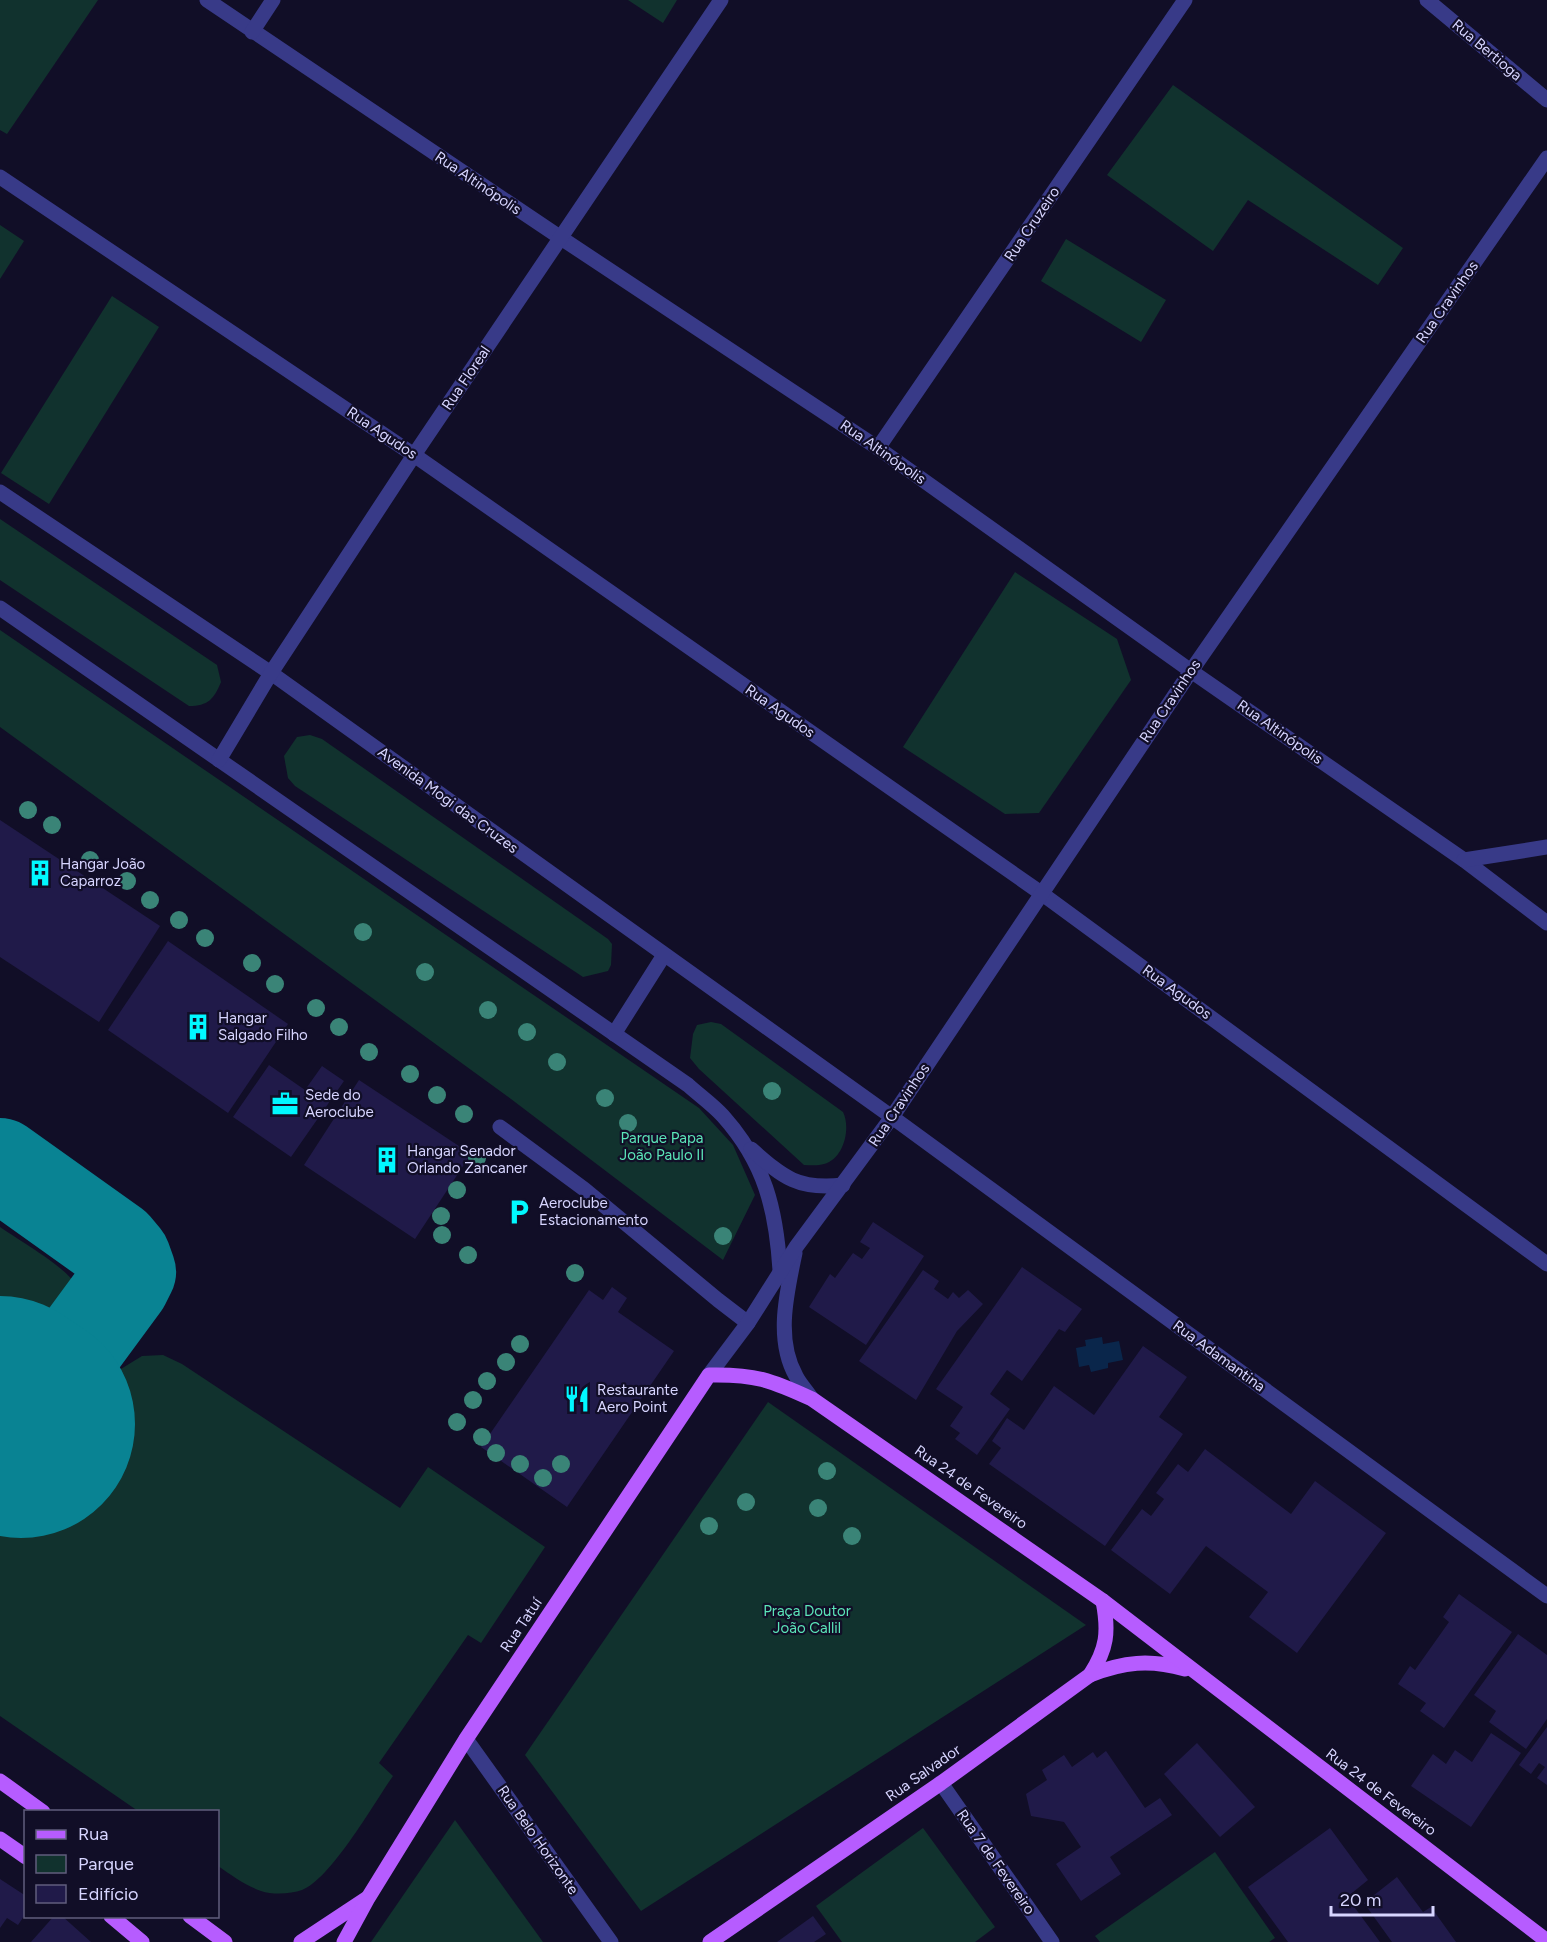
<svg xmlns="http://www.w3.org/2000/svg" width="1547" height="1942" font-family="Figtree,sans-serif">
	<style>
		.green { fill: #11322e }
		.water { fill: #0a264b }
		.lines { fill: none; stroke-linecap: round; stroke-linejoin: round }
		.taxiway { stroke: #098393; stroke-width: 92 }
		.runway { stroke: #098393; stroke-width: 228 }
		.building { fill: #201a49 }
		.minor { stroke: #383a88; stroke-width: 15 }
		.major { stroke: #b65cff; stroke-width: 15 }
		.tree { fill: #3a8477 }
		.labels { text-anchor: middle; stroke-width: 4.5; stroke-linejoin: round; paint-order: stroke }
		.street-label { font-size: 15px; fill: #d7d5ff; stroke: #110e27 }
		.poi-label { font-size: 15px; fill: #d7d5ff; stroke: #110e27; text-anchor: start }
		.park-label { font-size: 15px; fill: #5be5b8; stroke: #110e27 }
	</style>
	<rect width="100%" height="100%" fill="#110e27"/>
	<g class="green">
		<polygon points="0,0 98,0 7,134 0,130"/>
		<polygon points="628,0 677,0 663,23"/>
		<polygon points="1173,85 1403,248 1378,285 1248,200 1213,251 1107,175"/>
		<polygon points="0,225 24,241 0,279"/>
		<polygon points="1066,239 1166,300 1141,342 1041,281"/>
		<polygon points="112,296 159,327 49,504 1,473"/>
		<path d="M 0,519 L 217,665 L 221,682 C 214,699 208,706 189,706 L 0,580 Z"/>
		<polygon points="1015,572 1117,639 1131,680 1039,813 1005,814 903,747"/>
		<polygon points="0,630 699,1108 733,1145 755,1195 723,1260 511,1099 0,727"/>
		<polygon points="310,735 322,739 608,939 612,944 611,965 608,971 583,977 295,786 288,778 284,756 297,737"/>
		<path d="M 711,1022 L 721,1024 L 843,1112 C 851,1128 844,1159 824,1164 C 818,1166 810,1165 804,1165 L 699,1069 L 690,1058 L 693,1034 L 697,1025 Z"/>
		<path d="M 0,1227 C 17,1239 73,1271 78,1289 C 88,1319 53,1369 20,1362 C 14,1360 5,1355 0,1351 Z"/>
		<path d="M 163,1355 L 182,1364 L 400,1508 L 428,1467 L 545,1547 L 481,1643 L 468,1635 L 379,1763 L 393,1776 C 374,1803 331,1879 302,1890 C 291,1894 273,1895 261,1891 C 246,1886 231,1875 218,1866 L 218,1812 L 138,1811 L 0,1716 L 0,1476 L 29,1495 L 116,1372 L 142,1356 Z"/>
		<polygon points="768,1402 1086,1625 641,1911 525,1755"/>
		<polygon points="455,1820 543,1942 371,1942"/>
		<polygon points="923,1828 995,1927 975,1942 842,1942 816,1906"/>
		<polygon points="1215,1852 1275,1938 1269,1942 1100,1942 1095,1936"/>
	</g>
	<polygon class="water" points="1102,1337 1103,1344 1119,1341 1123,1360 1108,1363 1108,1368 1091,1372 1089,1365 1079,1367 1076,1348 1086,1346 1085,1340"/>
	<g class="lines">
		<polyline class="taxiway" points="0,1164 115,1246 125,1258 130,1272 124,1284 21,1424"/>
		<polyline class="runway" points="0,1410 21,1424"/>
	</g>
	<g class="building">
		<polygon points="0,820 160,926 99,1022 0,957"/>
		<polygon points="168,941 288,1024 228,1113 108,1030"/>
		<polygon points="269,1065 305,1090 322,1066 344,1081 291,1157 233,1117"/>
		<polygon points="359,1080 471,1154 415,1239 304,1165"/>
		<polygon points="873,1222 924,1256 866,1345 809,1307 830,1274 835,1278 853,1253 862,1259 870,1248 860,1242"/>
		<polygon points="1022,1267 1082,1309 1065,1332 1059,1329 1022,1381 1007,1370 990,1394 1010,1409 977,1455 955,1439 960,1433 950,1426 963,1407 936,1389"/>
		<polygon points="923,1270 939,1281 934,1289 948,1299 953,1292 959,1298 968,1290 983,1304 957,1331 916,1400 859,1361"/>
		<polygon points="612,1287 627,1298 618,1312 674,1351 567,1507 481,1447 589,1290 603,1300"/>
		<polygon points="1143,1346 1187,1377 1159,1417 1183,1434 1105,1546 989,1464 1001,1448 992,1441 1007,1418 1024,1430 1054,1386 1094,1415"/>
		<polygon points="1205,1449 1291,1514 1315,1481 1386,1533 1297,1653 1249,1617 1268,1592 1206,1546 1170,1594 1111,1550 1142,1509 1151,1516 1164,1499 1156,1493 1178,1464 1188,1472"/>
		<polygon points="1459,1594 1512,1632 1444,1728 1420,1711 1426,1703 1398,1684 1410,1666 1415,1670 1449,1622 1443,1617"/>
		<polygon points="1518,1634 1547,1655 1547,1719 1526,1749 1489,1722 1496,1711 1474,1695"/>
		<polygon points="1547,1727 1547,1785 1537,1778 1545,1767 1539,1763 1531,1774 1519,1765"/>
		<polygon points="1491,1733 1521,1753 1471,1827 1411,1786 1433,1754 1446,1764 1455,1750 1472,1762"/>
		<polygon points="1197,1743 1255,1807 1220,1837 1164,1774"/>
		<polygon points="1106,1751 1145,1808 1160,1798 1172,1815 1110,1857 1121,1874 1081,1901 1056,1864 1081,1847 1064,1822 1031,1816 1026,1794 1047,1780 1042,1770 1064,1755 1072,1767 1093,1752 1097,1758"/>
		<polygon points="1330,1828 1368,1880 1347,1897 1380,1942 1288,1942 1248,1887"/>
		<polygon points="1397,1877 1423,1912 1431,1907 1456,1942 1392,1942 1364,1903"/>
		<polygon points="0,1879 26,1896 26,1913 18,1925 7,1918 0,1928"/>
		<polygon points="54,1916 62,1916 91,1942 31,1942"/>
		<polygon points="813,1916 826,1934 814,1942 777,1942"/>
	</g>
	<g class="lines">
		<g class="minor">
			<polyline points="207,0 561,238 878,448 1191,671 1464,860 1547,923"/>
			<polyline points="1427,0 1547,100"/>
			<polyline points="252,32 273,0"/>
			<polyline points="0,177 414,455 1041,893 1547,1264"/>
			<polyline points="878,448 1185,0"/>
			<polyline points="0,492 271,673 892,1117 1547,1596"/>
			<path d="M 0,608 L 688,1085 C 699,1095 713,1105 723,1116 C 765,1163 776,1209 780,1270"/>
			<polyline points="219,760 271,673 414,455 721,0"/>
			<polyline points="1464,860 1547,847"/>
			<polyline points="614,1034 664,955"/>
			<polyline points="500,1127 584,1189 718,1300 748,1323"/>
			<path d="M 751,1149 C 784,1178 798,1190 843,1185"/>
			<path d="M 795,1253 C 787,1292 775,1339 796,1376 C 800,1384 807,1391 812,1399"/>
			<polyline points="709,1375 748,1323 796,1247 892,1117 1191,671 1547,158"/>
			<polyline points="466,1739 611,1942"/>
			<polyline points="941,1783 1052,1942"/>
		</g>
		<g class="major">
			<path d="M 1090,1675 C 1124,1662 1149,1659 1185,1669"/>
			<polyline points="0,1781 43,1812"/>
			<polyline points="0,1839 26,1857"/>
			<polyline points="111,1916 142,1942"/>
			<polyline points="190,1916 225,1942"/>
			<polyline points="301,1942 366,1899"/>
			<path d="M 344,1942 L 368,1898 L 466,1739 L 709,1375 C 755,1374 771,1380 812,1399 L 1103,1601 L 1547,1941"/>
			<path d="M 710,1942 L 941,1783 L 1090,1675 C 1107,1649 1109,1632 1103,1601"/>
		</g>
	</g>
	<g class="tree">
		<circle cx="28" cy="810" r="9"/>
		<circle cx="52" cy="825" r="9"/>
		<circle cx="90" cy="860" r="9"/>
		<circle cx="127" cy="881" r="9"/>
		<circle cx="150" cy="900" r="9"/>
		<circle cx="179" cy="920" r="9"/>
		<circle cx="363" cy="932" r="9"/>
		<circle cx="205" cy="938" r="9"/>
		<circle cx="252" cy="963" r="9"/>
		<circle cx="425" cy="972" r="9"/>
		<circle cx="275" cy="984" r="9"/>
		<circle cx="316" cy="1008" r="9"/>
		<circle cx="488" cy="1010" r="9"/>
		<circle cx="339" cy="1027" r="9"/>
		<circle cx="527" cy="1032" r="9"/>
		<circle cx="369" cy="1052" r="9"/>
		<circle cx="557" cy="1062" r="9"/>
		<circle cx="410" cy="1074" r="9"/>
		<circle cx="772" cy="1091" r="9"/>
		<circle cx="437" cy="1095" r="9"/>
		<circle cx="605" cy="1098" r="9"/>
		<circle cx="464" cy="1114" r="9"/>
		<circle cx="628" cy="1123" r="9"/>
		<circle cx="477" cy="1158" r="9"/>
		<circle cx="457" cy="1190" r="9"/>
		<circle cx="441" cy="1216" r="9"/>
		<circle cx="442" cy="1235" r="9"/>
		<circle cx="723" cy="1236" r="9"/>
		<circle cx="468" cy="1255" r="9"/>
		<circle cx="575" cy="1273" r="9"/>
		<circle cx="520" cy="1344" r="9"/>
		<circle cx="506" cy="1362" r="9"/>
		<circle cx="487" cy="1381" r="9"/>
		<circle cx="473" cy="1400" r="9"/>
		<circle cx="457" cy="1422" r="9"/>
		<circle cx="482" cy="1437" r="9"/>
		<circle cx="496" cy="1453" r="9"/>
		<circle cx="520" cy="1464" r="9"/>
		<circle cx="561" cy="1464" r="9"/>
		<circle cx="827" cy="1471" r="9"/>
		<circle cx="543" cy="1478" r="9"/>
		<circle cx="746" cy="1502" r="9"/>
		<circle cx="818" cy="1508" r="9"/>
		<circle cx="709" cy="1526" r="9"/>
		<circle cx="852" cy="1536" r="9"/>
	</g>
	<defs>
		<g id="building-bare" transform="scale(2.07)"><path d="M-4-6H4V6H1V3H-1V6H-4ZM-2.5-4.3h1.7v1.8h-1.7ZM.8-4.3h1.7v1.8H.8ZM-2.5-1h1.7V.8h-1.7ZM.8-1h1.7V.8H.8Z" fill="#01f8ff" stroke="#110e27" stroke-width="2.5" paint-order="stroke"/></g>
		<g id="office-bare" transform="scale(2.07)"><path d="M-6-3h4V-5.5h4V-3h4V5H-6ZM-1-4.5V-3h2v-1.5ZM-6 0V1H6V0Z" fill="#01f8ff" stroke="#110e27" stroke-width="2.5" paint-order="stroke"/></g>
		<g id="parking-bare" transform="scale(2.07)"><path d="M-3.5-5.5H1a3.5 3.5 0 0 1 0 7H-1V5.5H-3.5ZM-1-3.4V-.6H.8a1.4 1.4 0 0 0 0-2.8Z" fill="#01f8ff" stroke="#110e27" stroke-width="2.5" paint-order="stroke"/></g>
		<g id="restaurant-bare" transform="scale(2.07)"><path d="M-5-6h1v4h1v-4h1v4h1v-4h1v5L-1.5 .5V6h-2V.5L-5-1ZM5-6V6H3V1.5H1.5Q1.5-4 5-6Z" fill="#01f8ff" stroke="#110e27" stroke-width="2.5" paint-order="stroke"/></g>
	</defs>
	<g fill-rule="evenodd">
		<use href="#building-bare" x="40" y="873"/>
		<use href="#building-bare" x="198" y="1027"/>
		<use href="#office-bare" x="285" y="1104"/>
		<use href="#building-bare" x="387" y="1160"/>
		<use href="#parking-bare" x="519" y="1212"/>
		<use href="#restaurant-bare" x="577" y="1399"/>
	</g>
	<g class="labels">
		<g class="street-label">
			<text transform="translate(1487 50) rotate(40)" y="5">Rua Bertioga</text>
			<text transform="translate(478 183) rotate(34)" y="5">Rua Altinópolis</text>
			<text transform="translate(1032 224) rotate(-56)" y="5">Rua Cruzeiro</text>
			<text transform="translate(1447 302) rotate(-55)" y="5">Rua Cravinhos</text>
			<text transform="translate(466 378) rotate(-56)" y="5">Rua Floreal</text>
			<text transform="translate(382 433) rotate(34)" y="5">Rua Agudos</text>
			<text transform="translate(883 452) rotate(35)" y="5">Rua Altinópolis</text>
			<text transform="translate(1170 701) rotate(-56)" y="5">Rua Cravinhos</text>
			<text transform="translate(780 711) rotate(35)" y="5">Rua Agudos</text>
			<text transform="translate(1280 732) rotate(35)" y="5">Rua Altinópolis</text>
			<text transform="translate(448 800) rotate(36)" y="5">Avenida Mogi das Cruzes</text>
			<text transform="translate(1177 992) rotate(36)" y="5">Rua Agudos</text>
			<text transform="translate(899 1105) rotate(-56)" y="5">Rua Cravinhos</text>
			<text transform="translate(1219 1356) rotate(36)" y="5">Rua Adamantina</text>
			<text transform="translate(971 1487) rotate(35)" y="5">Rua 24 de Fevereiro</text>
			<text transform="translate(521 1625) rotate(-56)" y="5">Rua Tatuí</text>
			<text transform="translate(923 1773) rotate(-35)" y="5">Rua Salvador</text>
			<text transform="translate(1381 1792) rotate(37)" y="5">Rua 24 de Fevereiro</text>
			<text transform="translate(538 1840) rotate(55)" y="5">Rua Belo Horizonte</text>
			<text transform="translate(996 1862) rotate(55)" y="5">Rua 7 de Fevereiro</text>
		</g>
		<g class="poi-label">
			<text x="60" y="869">Hangar João<tspan x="60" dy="17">Caparroz</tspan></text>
			<text x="218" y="1023">Hangar<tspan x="218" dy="17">Salgado Filho</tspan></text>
			<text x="305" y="1100">Sede do<tspan x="305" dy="17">Aeroclube</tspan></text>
			<text x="407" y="1156">Hangar Senador<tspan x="407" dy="17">Orlando Zancaner</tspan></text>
			<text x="539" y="1208">Aeroclube<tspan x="539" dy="17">Estacionamento</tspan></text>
			<text x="597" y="1395">Restaurante<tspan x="597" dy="17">Aero Point</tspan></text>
		</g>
		<g class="park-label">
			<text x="662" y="1143">Parque Papa<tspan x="662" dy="17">João Paulo II</tspan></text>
			<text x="807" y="1616">Praça Doutor<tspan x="807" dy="17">João Callil</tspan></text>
		</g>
	</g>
	<rect x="24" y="1810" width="195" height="108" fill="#110e27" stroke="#605e7d" stroke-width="1.5"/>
	<rect x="36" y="1830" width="30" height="9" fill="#b65cff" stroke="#605e7d" stroke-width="1.5"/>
	<text x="78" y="1840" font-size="18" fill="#d7d5ff">Rua</text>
	<rect x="36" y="1855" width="30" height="18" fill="#11322e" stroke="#605e7d" stroke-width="1.5"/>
	<text x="78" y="1870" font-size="18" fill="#d7d5ff">Parque</text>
	<rect x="36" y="1885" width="30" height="18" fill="#201a49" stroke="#605e7d" stroke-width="1.5"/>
	<text x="78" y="1900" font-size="18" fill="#d7d5ff">Edifício</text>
	<path d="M1331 1906v9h102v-9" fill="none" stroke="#d7d5ff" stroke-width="3"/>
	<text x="1340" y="1906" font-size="18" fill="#d7d5ff" stroke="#110e27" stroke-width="4.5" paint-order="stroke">20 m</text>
</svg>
